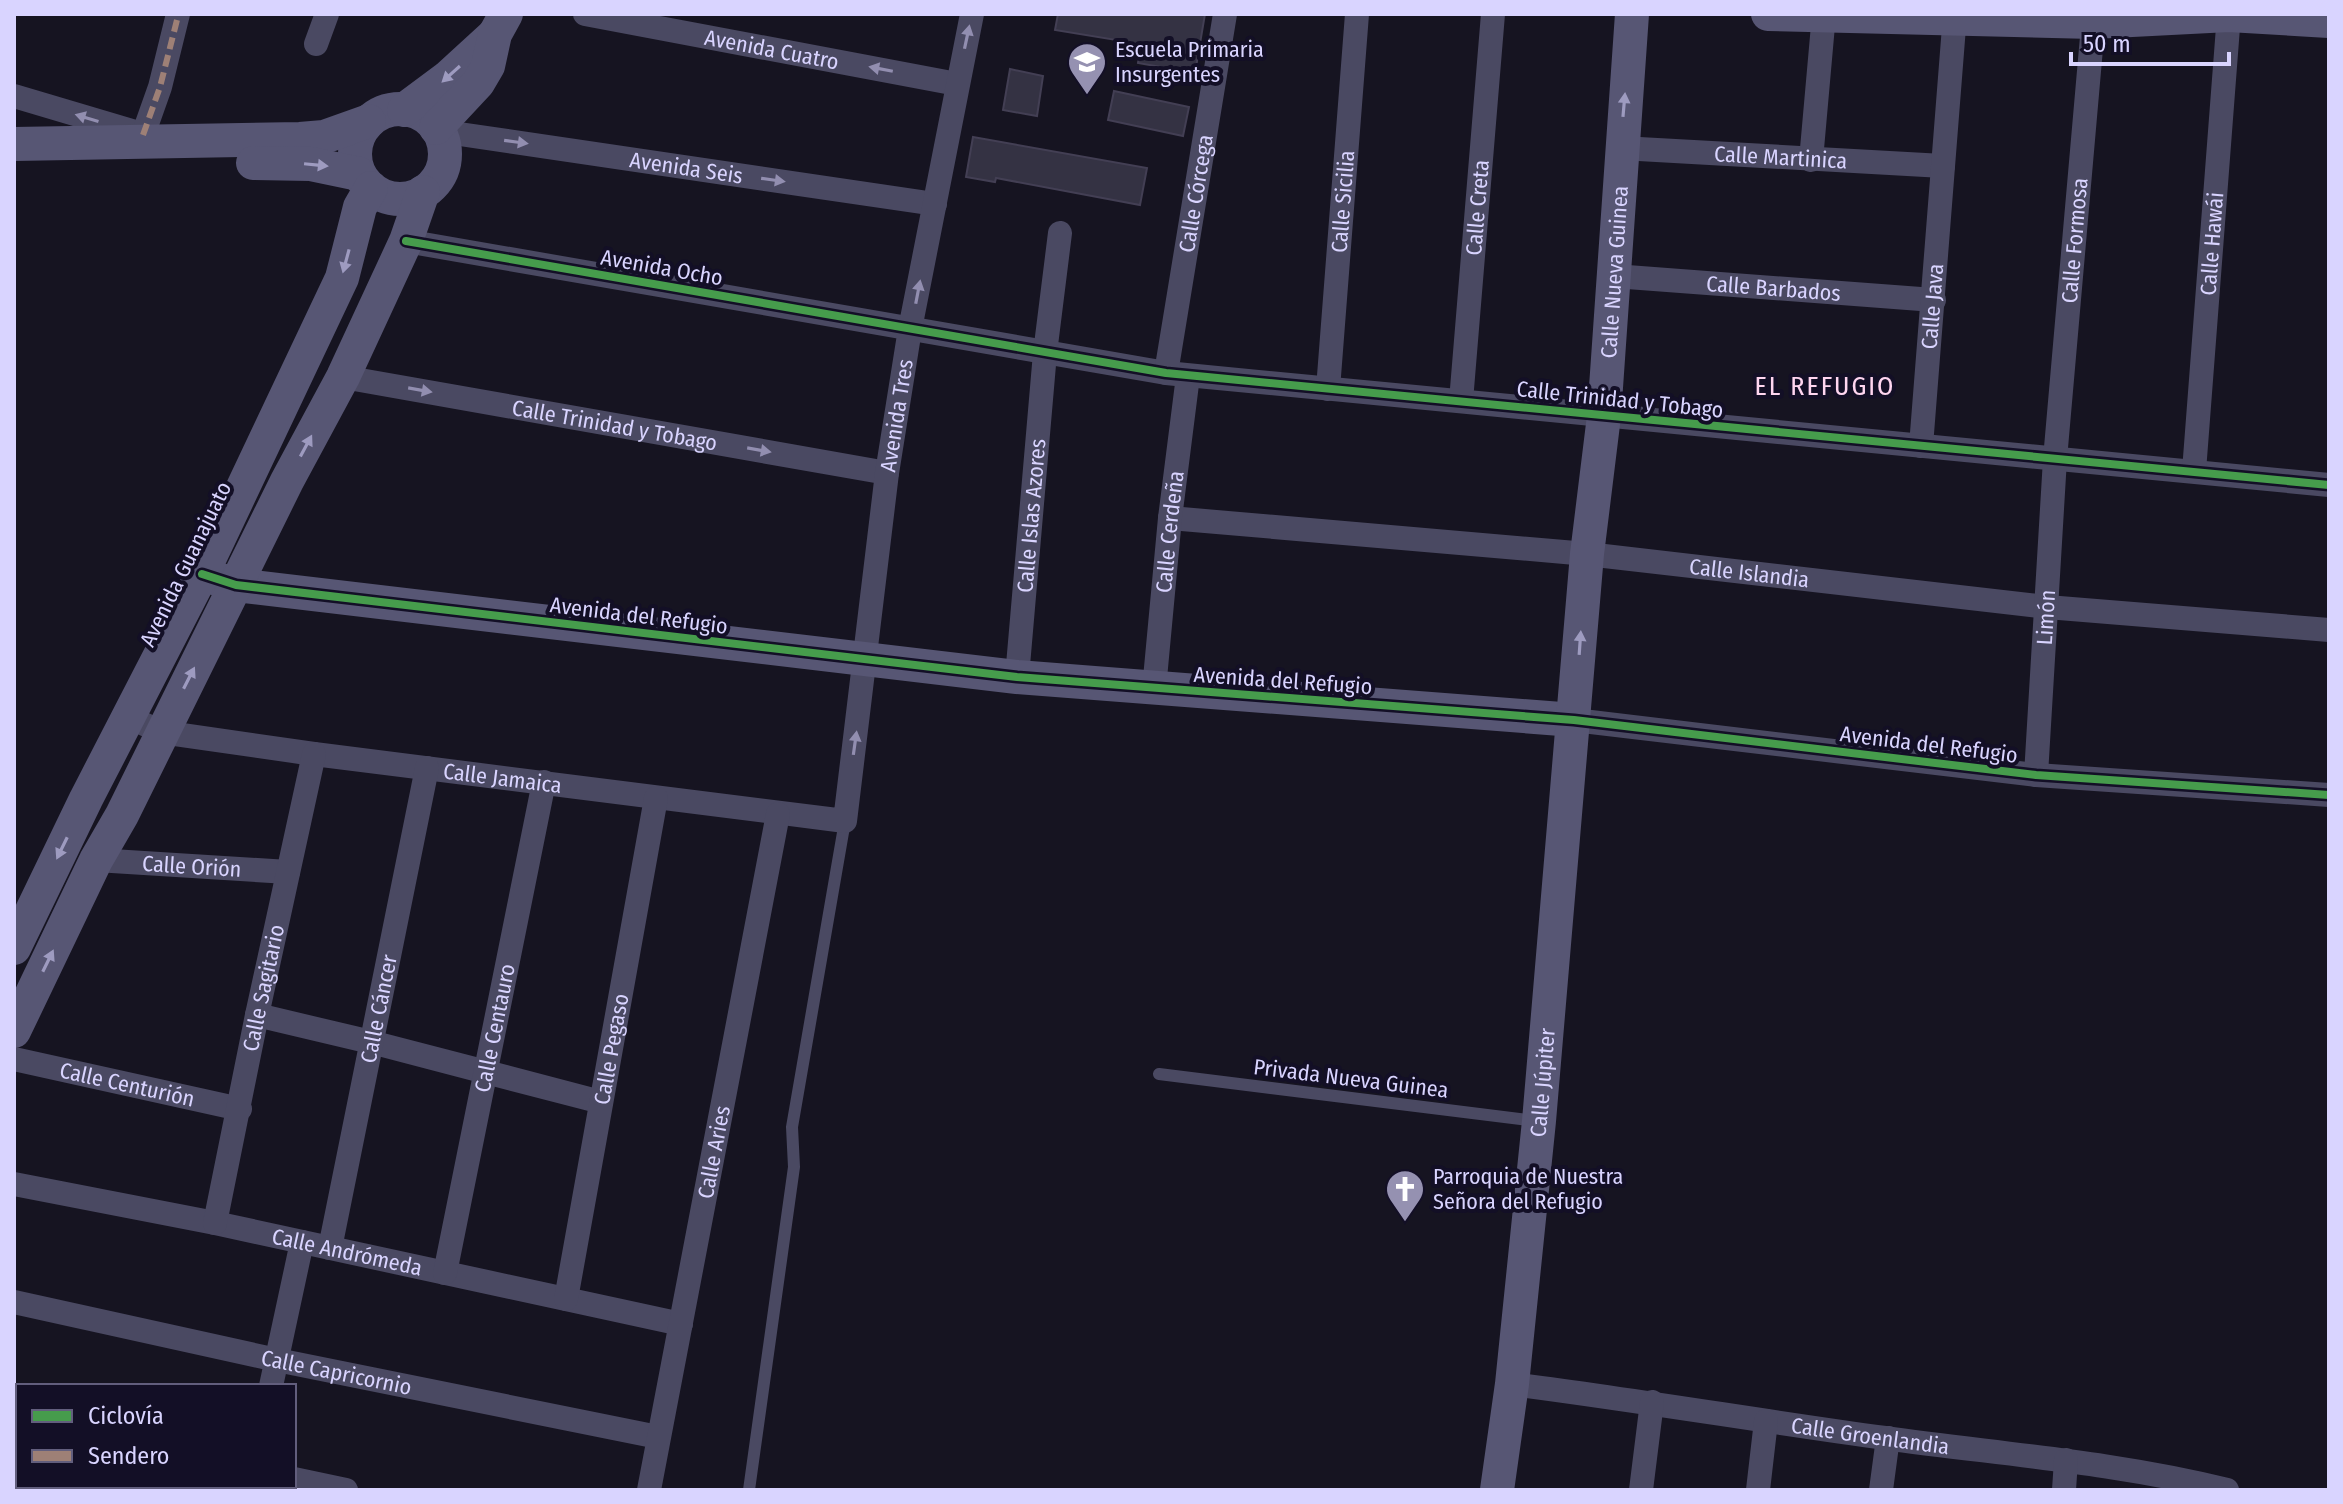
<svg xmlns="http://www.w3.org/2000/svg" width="2343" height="1504" font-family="'Fira Sans Condensed',sans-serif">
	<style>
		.building { fill: #343243; stroke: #433f54; stroke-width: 2 }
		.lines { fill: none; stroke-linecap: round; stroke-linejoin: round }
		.lane { stroke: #4a4962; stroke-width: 12 }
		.street { stroke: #4a4962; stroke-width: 24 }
		.secondary { stroke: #575674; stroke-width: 34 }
		.quiet { stroke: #9e8076; stroke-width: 6; stroke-dasharray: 12 6; stroke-linecap: butt }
		.cycleway-casing { stroke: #130f26; stroke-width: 13 }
		.cycleway { stroke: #469c4c; stroke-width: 8 }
		.oneway { fill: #928eb0 }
		.oneway2 { fill: #9e9bc0 }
		.labels { text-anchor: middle; stroke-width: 8; stroke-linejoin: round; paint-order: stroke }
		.street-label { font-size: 22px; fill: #d9d4ff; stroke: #130f26 }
		.poi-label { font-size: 22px; fill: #d9d4ff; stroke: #130f26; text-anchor: start }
		.quarter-label { font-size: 26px; letter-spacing: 2px; fill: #ffd6f0; stroke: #130f26 }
	</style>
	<rect width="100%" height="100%" fill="#161421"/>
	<g class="building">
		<polygon points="1058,14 1205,14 1195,73 1138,63 1141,44 1055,30"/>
		<polygon points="1010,69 1043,76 1037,116 1003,110"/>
		<polygon points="1114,91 1189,107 1183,136 1108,120"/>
		<polygon points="973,137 1147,168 1140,205 996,178 995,182 966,177"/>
	</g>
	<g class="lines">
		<g class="lane">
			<polyline points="1159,1074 1536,1121"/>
			<polyline points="749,1490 794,1167 792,1127 845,821"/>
		</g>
		<g class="street">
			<path id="s1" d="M 585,14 L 957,84"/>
			<polyline points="316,44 327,14"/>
			<polyline points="14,96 142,134"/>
			<path id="s2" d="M 439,131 L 935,204"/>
			<polyline points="143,135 160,87 178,14"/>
			<path id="s3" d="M 1621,148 L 1943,166"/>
			<polyline points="1811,160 1824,14"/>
			<polyline points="406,241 1166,373 2329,485"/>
			<path id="s4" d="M 1614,276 L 1934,300"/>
			<path id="s5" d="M 1166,373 L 1225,14"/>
			<path id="s6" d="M 343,377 L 887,473"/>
			<path id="s7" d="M 1328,389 L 1357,14"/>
			<path id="s8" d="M 1461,401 L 1493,14"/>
			<path id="s9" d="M 1921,446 L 1955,14"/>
			<path id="s10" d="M 2194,471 L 2229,14"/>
			<path id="s11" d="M 1170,518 L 1587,554 L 2047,607 L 2329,630"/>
			<path id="s12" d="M 1017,677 L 1045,353 L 1060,233"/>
			<path id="s13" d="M 1154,689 L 1170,518 L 1188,376"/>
			<path id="s14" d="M 129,717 L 161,732 L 314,754 L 845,821 L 887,473 L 910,329 L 972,14"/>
			<polyline points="1574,720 2036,775 2329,795"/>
			<path id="s15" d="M 2036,775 L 2055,459 L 2094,14"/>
			<path id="s16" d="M 96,860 L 288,872"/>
			<polyline points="257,1015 371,1042 601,1102"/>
			<path id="s17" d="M 14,1059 L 240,1109"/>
			<path id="s18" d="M 14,1184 L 215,1223 L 681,1324"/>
			<path id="s19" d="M 215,1223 L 257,1015 L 314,754"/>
			<path id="s20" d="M 330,1248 L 427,768"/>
			<path id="s21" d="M 445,1273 L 544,782"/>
			<path id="s22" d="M 566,1299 L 656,798"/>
			<path id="s23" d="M 14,1302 L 277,1360 L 658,1437"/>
			<path id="s24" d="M 1512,1384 C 1637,1400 1761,1421 1885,1438 C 1999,1454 2114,1462 2227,1490"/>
			<polyline points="271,1386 302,1242"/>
			<polyline points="14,1421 18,1422"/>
			<polyline points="294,1479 346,1490"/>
			<polyline points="248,1490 249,1486"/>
			<path id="s25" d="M 649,1490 L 778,814"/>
			<polyline points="1641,1490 1652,1402"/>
			<polyline points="1758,1490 1766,1421"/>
			<polyline points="1881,1490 1888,1438"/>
			<polyline points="2064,1490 2066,1460"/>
		</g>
		<g class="secondary">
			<polyline points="1768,14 2093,22 2229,15 2329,21"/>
			<circle cx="400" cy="154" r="45"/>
			<polyline points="404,110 447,78 494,35"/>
			<polyline points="436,128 478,83 488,66 495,34 506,14"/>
			<polyline points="14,144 300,139 324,137 369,121"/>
			<polyline points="253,163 311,164 359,174"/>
			<polyline points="202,574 236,585 1017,677 1574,720"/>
			<polyline points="14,948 86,799 202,574 342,278 360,207 371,188"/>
			<polyline points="14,1031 96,860 122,815 287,481 343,377 406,241 423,192"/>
			<path id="s26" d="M 1497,1490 L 1512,1384 L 1539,1121 L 1587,554 L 1604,416 L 1632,14"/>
		</g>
		<polyline class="quiet" points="143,135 160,87 178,16"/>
		<g class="cycleway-casing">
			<g id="cycleway">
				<polyline points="406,241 1166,373 2329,485"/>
				<polyline points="202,574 236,585 1017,677 1574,720 2036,775 2329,795"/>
			</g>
		</g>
		<use href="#cycleway" class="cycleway"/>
	</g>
	<defs><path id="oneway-solid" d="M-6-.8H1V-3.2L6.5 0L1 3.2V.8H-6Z" transform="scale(2)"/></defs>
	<g class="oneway">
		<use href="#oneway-solid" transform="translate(967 37) rotate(-78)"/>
		<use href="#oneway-solid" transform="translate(881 69) rotate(-169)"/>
		<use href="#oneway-solid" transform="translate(87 118) rotate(-163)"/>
		<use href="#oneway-solid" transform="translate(516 142) rotate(8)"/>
		<use href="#oneway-solid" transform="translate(773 180) rotate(8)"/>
		<use href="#oneway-solid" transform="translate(918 292) rotate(-79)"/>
		<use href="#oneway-solid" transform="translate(420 390) rotate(10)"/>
		<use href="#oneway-solid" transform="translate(759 450) rotate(10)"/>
		<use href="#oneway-solid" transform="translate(855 743) rotate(-82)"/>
	</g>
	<g class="oneway2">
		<use href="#oneway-solid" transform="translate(451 74) rotate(138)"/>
		<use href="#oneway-solid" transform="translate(1624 105) rotate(-85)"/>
		<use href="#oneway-solid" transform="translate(316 165) rotate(6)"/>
		<use href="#oneway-solid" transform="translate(346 261) rotate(105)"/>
		<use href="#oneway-solid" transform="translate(306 446) rotate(-62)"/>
		<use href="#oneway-solid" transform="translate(1580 643) rotate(-86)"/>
		<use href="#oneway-solid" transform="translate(189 678) rotate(-63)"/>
		<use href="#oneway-solid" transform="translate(62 848) rotate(116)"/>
		<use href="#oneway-solid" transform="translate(48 961) rotate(-64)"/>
	</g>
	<defs>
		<g id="school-pin" transform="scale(2)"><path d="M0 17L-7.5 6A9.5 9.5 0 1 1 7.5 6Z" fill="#9591b1" stroke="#130f26"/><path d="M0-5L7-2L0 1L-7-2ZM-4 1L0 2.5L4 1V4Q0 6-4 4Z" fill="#fff"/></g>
		<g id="church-pin" transform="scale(2)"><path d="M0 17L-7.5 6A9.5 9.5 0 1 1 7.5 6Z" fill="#9591b1" stroke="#130f26"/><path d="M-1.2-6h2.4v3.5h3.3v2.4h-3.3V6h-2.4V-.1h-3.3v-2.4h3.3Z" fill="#fff"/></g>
	</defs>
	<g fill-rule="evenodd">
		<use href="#school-pin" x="1087" y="62"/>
		<use href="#church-pin" x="1405" y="1189"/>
	</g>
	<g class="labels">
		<g class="street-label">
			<text dy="8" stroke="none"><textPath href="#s1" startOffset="190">Avenida Cuatro</textPath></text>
			<text dy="8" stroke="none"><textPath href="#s3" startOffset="160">Calle Martinica</textPath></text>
			<text dy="8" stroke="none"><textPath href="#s2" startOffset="250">Avenida Seis</textPath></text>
			<text dy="8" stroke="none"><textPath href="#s5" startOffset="182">Calle Córcega</textPath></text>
			<text dy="8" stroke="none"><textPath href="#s7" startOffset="188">Calle Sicilia</textPath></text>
			<text dy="8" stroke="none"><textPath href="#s8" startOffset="194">Calle Creta</textPath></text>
			<text dy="8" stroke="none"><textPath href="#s15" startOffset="536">Calle Formosa</textPath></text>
			<text dy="8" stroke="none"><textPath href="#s10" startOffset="228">Calle Hawái</textPath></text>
			<text transform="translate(662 267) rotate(10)" y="8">Avenida Ocho</text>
			<text dy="8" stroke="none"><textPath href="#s26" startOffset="1224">Calle Nueva Guinea</textPath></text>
			<text dy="8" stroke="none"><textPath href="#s4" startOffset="160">Calle Barbados</textPath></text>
			<text dy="8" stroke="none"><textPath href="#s9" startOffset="140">Calle Java</textPath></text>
			<text transform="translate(1620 399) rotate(6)" y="8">Calle Trinidad y Tobago</text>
			<text dy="8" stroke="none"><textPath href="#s14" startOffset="1134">Avenida Tres</textPath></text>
			<text dy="8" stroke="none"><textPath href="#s6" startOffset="276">Calle Trinidad y Tobago</textPath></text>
			<text dy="8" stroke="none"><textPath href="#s12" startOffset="162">Calle Islas Azores</textPath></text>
			<text dy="8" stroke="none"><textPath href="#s13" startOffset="158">Calle Cerdeña</textPath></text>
			<text transform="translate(185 564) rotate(-64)" y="8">Avenida Guanajuato</text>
			<text dy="8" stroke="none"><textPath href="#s11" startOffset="582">Calle Islandia</textPath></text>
			<text transform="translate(639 615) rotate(7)" y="8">Avenida del Refugio</text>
			<text dy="8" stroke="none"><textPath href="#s15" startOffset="158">Limón</textPath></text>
			<text transform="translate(1283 680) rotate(4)" y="8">Avenida del Refugio</text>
			<text transform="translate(1929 744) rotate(7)" y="8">Avenida del Refugio</text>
			<text dy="8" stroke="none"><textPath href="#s14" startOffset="380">Calle Jamaica</textPath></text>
			<text dy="8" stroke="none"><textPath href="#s16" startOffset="96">Calle Orión</textPath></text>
			<text dy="8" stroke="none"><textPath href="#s19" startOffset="240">Calle Sagitario</textPath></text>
			<text dy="8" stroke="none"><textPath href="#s20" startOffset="244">Calle Cáncer</textPath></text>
			<text dy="8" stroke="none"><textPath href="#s21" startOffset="250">Calle Centauro</textPath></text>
			<text dy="8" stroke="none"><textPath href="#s22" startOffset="254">Calle Pegaso</textPath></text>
			<text transform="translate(1351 1078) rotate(7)" y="8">Privada Nueva Guinea</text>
			<text dy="8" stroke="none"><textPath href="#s26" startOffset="410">Calle Júpiter</textPath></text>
			<text dy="8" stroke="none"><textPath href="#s17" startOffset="116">Calle Centurión</textPath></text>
			<text dy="8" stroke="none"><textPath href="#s25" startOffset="344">Calle Aries</textPath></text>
			<text dy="8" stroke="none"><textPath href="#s18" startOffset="340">Calle Andrómeda</textPath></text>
			<text dy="8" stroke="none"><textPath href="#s23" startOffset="330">Calle Capricornio</textPath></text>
			<text dy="8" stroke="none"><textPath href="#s24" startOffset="362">Calle Groenlandia</textPath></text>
		</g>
		<g class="poi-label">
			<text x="1115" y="57">Escuela Primaria<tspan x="1115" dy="25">Insurgentes</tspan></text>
			<text x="1433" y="1184">Parroquia de Nuestra<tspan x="1433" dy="25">Señora del Refugio</tspan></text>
		</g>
		<g class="quarter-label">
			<text x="1825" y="395">EL REFUGIO</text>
		</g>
	</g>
	<rect width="2343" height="1504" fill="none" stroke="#d9d4ff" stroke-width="32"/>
	<rect x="16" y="1384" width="280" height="104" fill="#130f26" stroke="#625e7d" stroke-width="2"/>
	<rect x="32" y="1410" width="40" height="12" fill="#469c4c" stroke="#625e7d" stroke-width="2"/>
	<text x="88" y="1424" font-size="24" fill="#d9d4ff">Ciclovía</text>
	<rect x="32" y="1450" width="40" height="12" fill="#9e8076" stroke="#625e7d" stroke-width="2"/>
	<text x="88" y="1464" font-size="24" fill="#d9d4ff">Sendero</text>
	<path d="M2071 52v12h158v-12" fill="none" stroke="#d9d4ff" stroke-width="4"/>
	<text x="2083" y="52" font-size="24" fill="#d9d4ff" stroke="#130f26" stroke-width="6" paint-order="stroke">50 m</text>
</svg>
